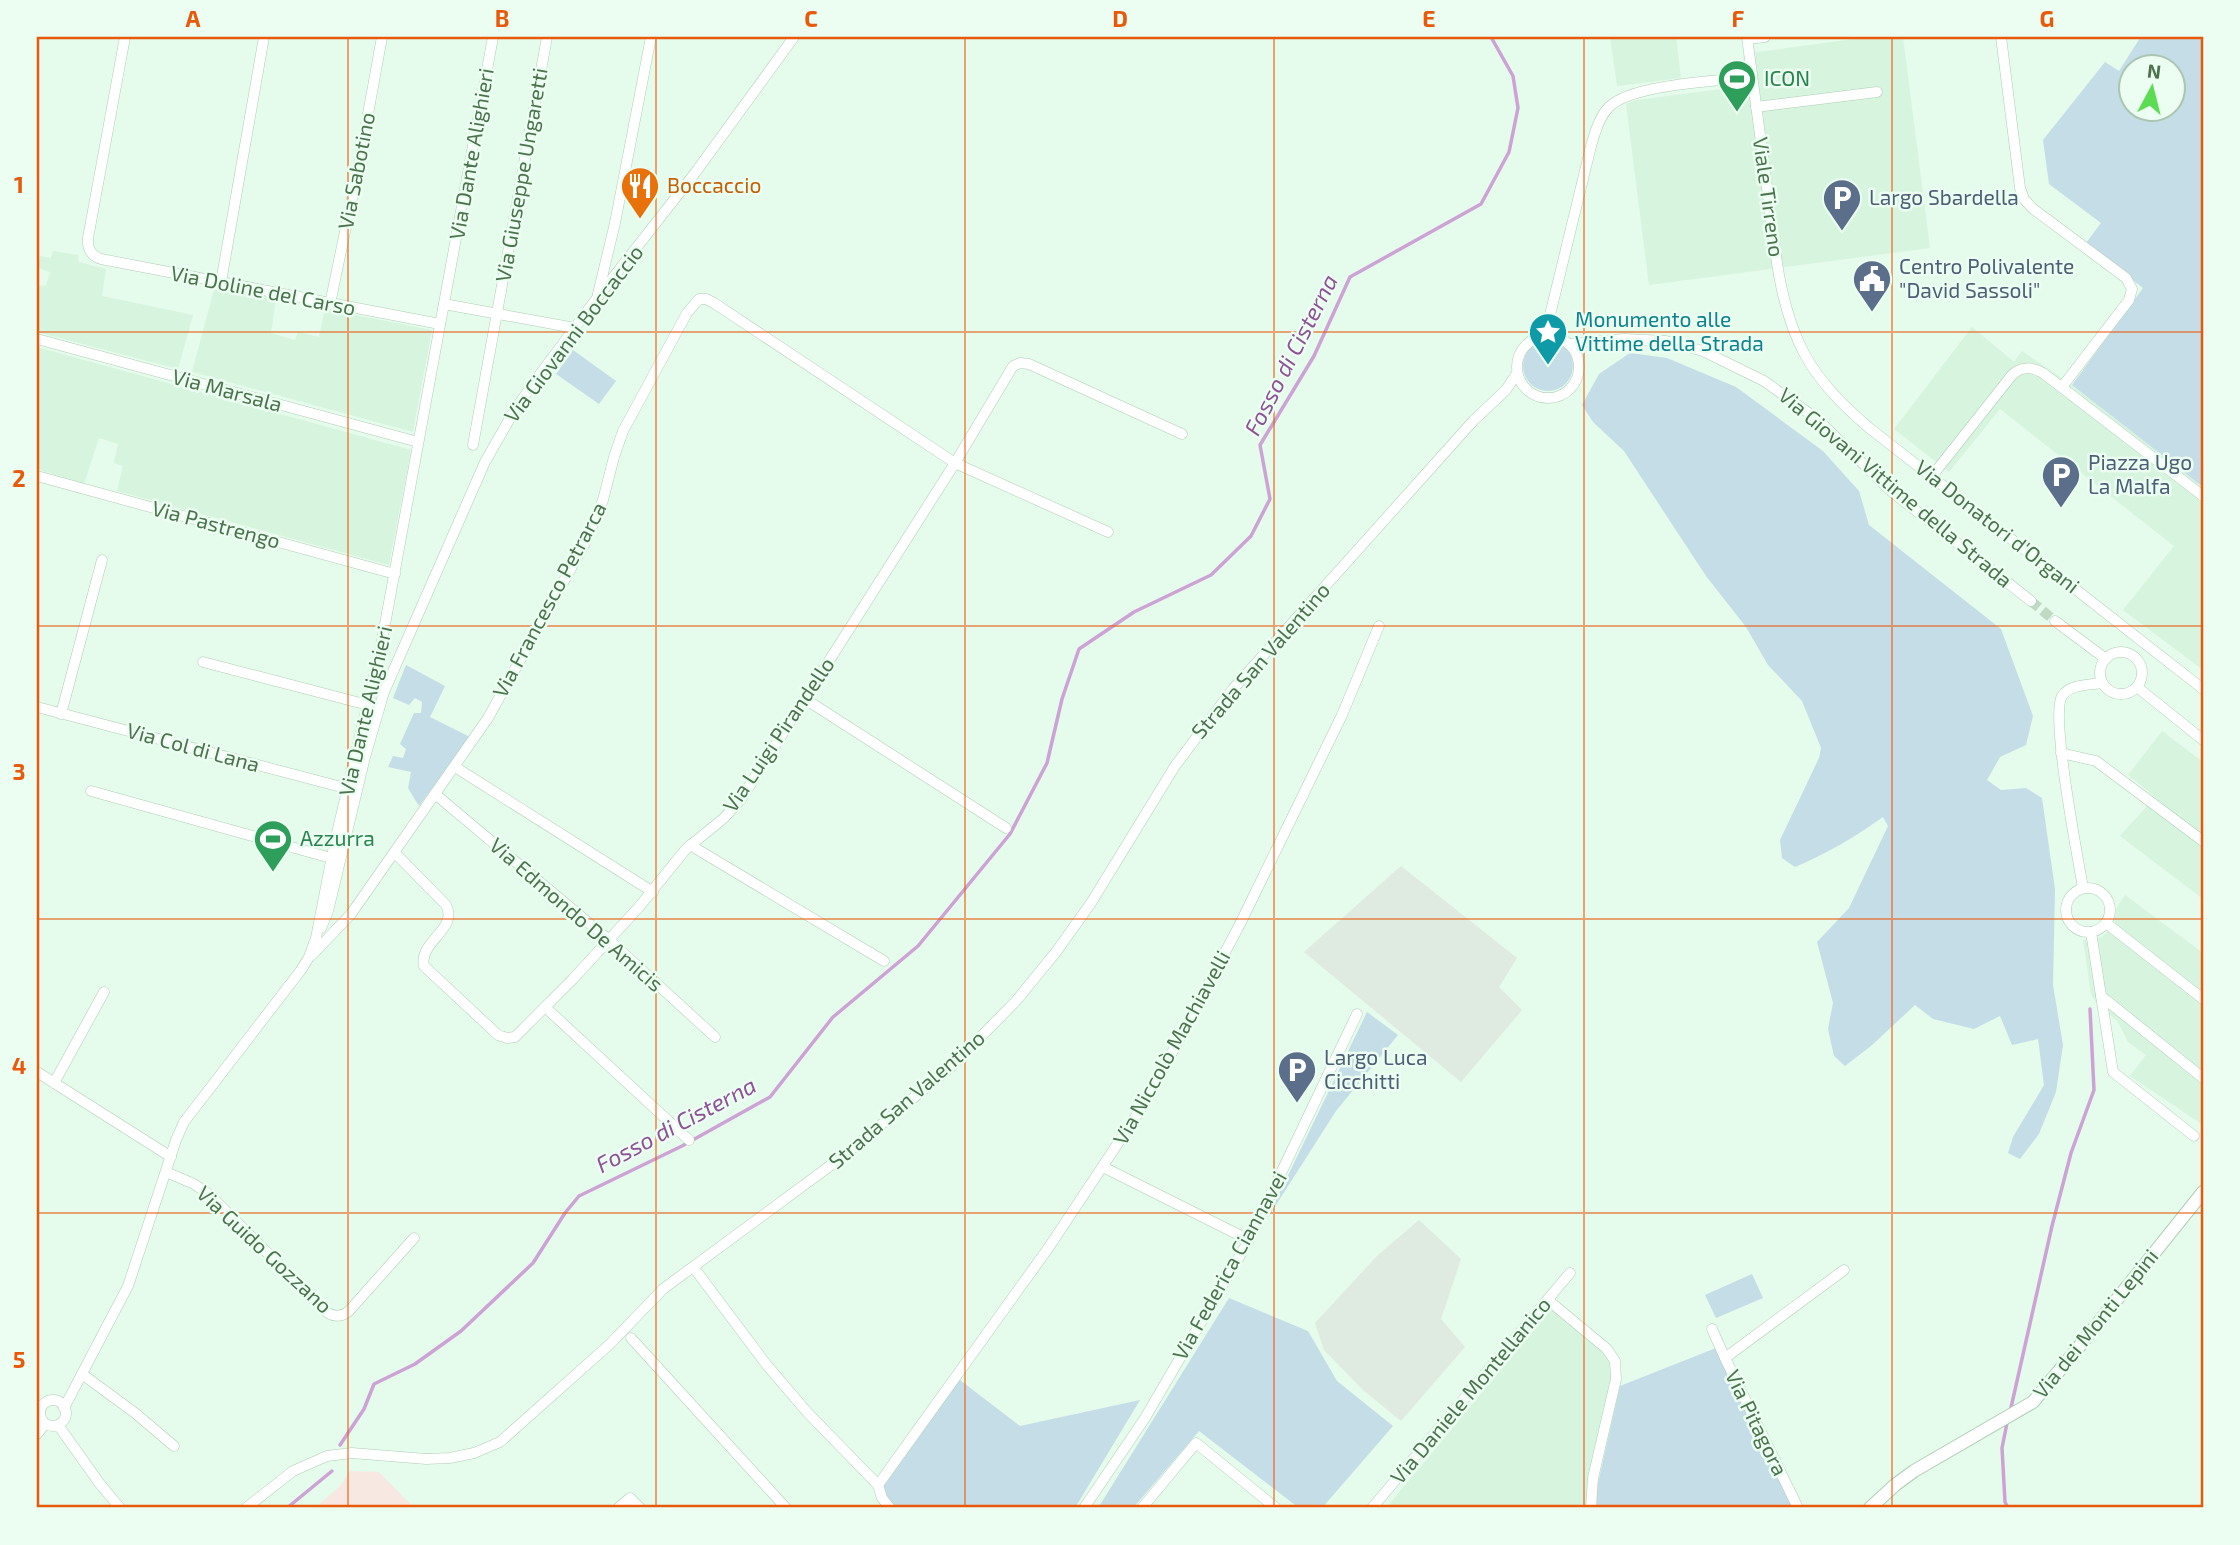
<svg xmlns="http://www.w3.org/2000/svg" width="2240" height="1545" font-family="'Exo 2',sans-serif">
	<style>
		.residential { fill: #d7f4df }
		.industrial { fill: #dfebe1 }
		.education { fill: #f7e9e2 }
		.green { fill: #c5dde7; fill-rule: evenodd }
		.lines { fill: none; stroke-linecap: round; stroke-linejoin: round }
		.stream { stroke: #cda2d4; stroke-width: 3.5 }
		.minor-tunnel { stroke: #bfd9c4; stroke-width: 10; stroke-dasharray: 10 5; stroke-linecap: butt }
		.minor-casing { stroke: #afceb4; stroke-width: 11 }
		.tertiary-casing { stroke: #afceb4; stroke-width: 14 }
		.minor { stroke: #fff; stroke-width: 10 }
		.tertiary { stroke: #fff; stroke-width: 12 }
		.grid { fill: none; stroke: #e8590c; stroke-width: 2; stroke-opacity: 0.55 }
		.labels { text-anchor: middle; stroke-width: 5; stroke-linejoin: round; paint-order: stroke }
		.leisure-label { font-size: 21px; fill: #27864d; stroke: #ebfef1; text-anchor: start }
		.street-label { font-size: 21px; fill: #4c724e; stroke: #ebfef1 }
		.food-label { font-size: 21px; fill: #c56008; stroke: #ebfef1; text-anchor: start }
		.service-label { font-size: 21px; fill: #4e5e75; stroke: #ebfef1; text-anchor: start }
		.culture-label { font-size: 21px; fill: #0d838f; stroke: #ebfef1; text-anchor: start }
		.water-label { font-size: 23px; font-style: italic; fill: #8f5198; stroke: #ebfef1 }
		.neatline { fill: none; stroke: #e8590c; stroke-width: 2.5 }
		.grid-label { font-size: 23px; text-anchor: middle; font-weight: bold; fill: #e8590c }
	</style>
	<rect width="100%" height="100%" fill="#e5fbec"/>
	<g class="residential">
		<polygon points="1610,37 1676,37 1681,78 1617,86"/>
		<polygon points="1868,37 1903,37 1930,248 1649,285 1626,104 1637,100 1745,86 1743,54"/>
		<polygon points="53,251 78,255 79,262 106,269 102,296 193,315 178,369 37,332 37,285 46,286 50,272 38,268 40,256 51,258"/>
		<polygon points="215,286 276,299 271,333 295,340 298,332 319,337 325,309 432,330 413,432 192,372"/>
		<polygon points="1972,327 2014,362 2022,351 2072,385 2203,487 2203,670 2123,610 2174,546 2000,409 1949,472 1894,429"/>
		<polygon points="37,347 411,450 389,565 117,491 123,466 114,463 118,444 99,438 84,484 37,469"/>
		<polygon points="2162,731 2203,762 2203,899 2120,836 2155,797 2128,775"/>
		<polygon points="2125,895 2203,953 2203,1125 2130,1076 2146,1055 2128,1042 2118,1022 2095,1001 2091,994 2083,940 2102,937 2114,926 2116,909"/>
		<polygon points="1554,1306 1615,1361 1592,1508 1386,1508"/>
	</g>
	<g class="industrial">
		<polygon points="1401,866 1517,958 1499,987 1522,1010 1461,1082 1304,952"/>
		<polygon points="1419,1220 1461,1259 1441,1319 1465,1347 1401,1421 1363,1390 1324,1350 1315,1323 1377,1256"/>
	</g>
	<polygon class="education" points="350,1471 379,1472 414,1508 315,1508 340,1486"/>
	<g class="green">
		<path d="M 2139,37 L 2203,37 L 2203,487 L 2072,385 L 2143,288 L 2086,243 L 2101,223 L 2049,184 L 2043,140 L 2105,62 L 2119,71 L 2140,38 ZM 2132,66 L 2174,66 L 2174,108 L 2132,108 Z"/>
		<circle cx="1548" cy="366" r="25"/>
		<polygon points="573,350 616,381 599,404 556,374"/>
		<path d="M 1630,353 L 1667,358 L 1736,387 L 1823,451 L 1859,491 L 1869,525 L 2001,629 L 2033,716 L 2026,745 L 2000,757 L 1987,780 L 2001,790 L 2026,788 L 2042,798 L 2055,889 L 2053,985 L 2063,1045 L 2056,1092 L 2039,1134 L 2020,1159 L 2008,1153 L 2013,1137 L 2044,1085 L 2038,1039 L 2012,1045 L 2000,1016 L 1974,1029 L 1933,1019 L 1915,1005 L 1871,1046 L 1845,1066 L 1834,1056 L 1828,1029 L 1833,1003 L 1817,942 L 1849,908 L 1888,826 L 1883,817 C 1855,837 1826,854 1795,867 L 1782,858 L 1780,840 L 1819,758 L 1821,748 L 1802,701 L 1768,665 L 1746,627 L 1706,576 L 1624,451 L 1593,422 L 1582,405 L 1599,374 Z"/>
		<polygon points="406,665 445,686 430,717 470,737 419,806 408,788 411,772 388,767 393,756 403,758 406,749 400,744 414,713 421,713 422,702 415,698 409,705 393,698"/>
		<polygon points="1367,1012 1398,1035 1336,1111 1267,1219"/>
		<polygon points="1752,1274 1763,1298 1716,1318 1705,1295"/>
		<polygon points="1229,1298 1308,1331 1337,1381 1393,1426 1322,1508 1299,1508 1199,1431 1133,1508 1098,1508"/>
		<polygon points="1716,1348 1793,1508 1596,1508 1596,1492 1620,1386"/>
		<polygon points="956,1377 1020,1426 1140,1400 1075,1508 896,1508 878,1485"/>
	</g>
	<g class="lines">
		<g class="stream">
			<polyline points="2010,1412 2052,1226 2071,1153 2094,1090 2090,1009"/>
			<polyline points="2007,1423 2002,1448 2005,1502 2008,1508"/>
			<polyline points="340,1445 364,1409 374,1384 415,1364 461,1331 533,1263 565,1213 579,1196 682,1146 770,1097 833,1017 918,946 1010,834 1047,763 1062,699 1079,649 1134,612 1211,575 1251,536 1270,499 1260,445 1314,356 1350,277 1481,204 1509,152 1518,108 1513,76 1491,37"/>
			<polyline points="287,1508 332,1471"/>
		</g>
		<polyline class="minor-tunnel" points="2031,601 2055,621"/>
		<g class="minor-casing">
			<g id="minor">
				<path d="M 125,37 L 88,238 C 87,248 91,256 101,259 L 440,324"/>
				<path d="M 1747,37 C 1754,90 1761,142 1768,195 C 1775,249 1779,307 1805,355 C 1821,384 1844,406 1868,427 L 2203,689"/>
				<polyline points="2001,37 2020,188 2024,199 2032,208 2126,278 2132,289 2129,300 2062,387"/>
				<polyline points="1748,39 1765,37"/>
				<polyline points="1756,107 1877,92"/>
				<polyline points="221,282 264,37"/>
				<polyline points="598,294 615,223 651,37"/>
				<polyline points="330,304 358,169 382,37"/>
				<polyline points="444,304 575,328"/>
				<circle cx="1548" cy="367" r="31"/>
				<polyline points="37,339 418,442"/>
				<path d="M 1532,340 L 1550,315 L 1591,146 C 1595,133 1599,117 1609,107 C 1632,84 1719,81 1752,77"/>
				<polyline points="1569,344 1624,339 1666,341 1703,351 1764,381 1817,419 1892,492 2031,601"/>
				<polyline points="473,445 547,37"/>
				<polyline points="37,476 395,574"/>
				<path d="M 1932,476 L 2012,375 C 2021,366 2033,367 2043,373 L 2203,496"/>
				<polyline points="2055,621 2106,659"/>
				<circle cx="2121" cy="673" r="21"/>
				<polyline points="203,662 368,705"/>
				<polyline points="2137,687 2203,740"/>
				<polyline points="805,699 1006,828"/>
				<polyline points="37,707 349,789"/>
				<polyline points="61,714 102,560"/>
				<polyline points="2061,753 2096,761 2203,841"/>
				<polyline points="455,767 653,892"/>
				<polyline points="91,791 331,858"/>
				<polyline points="435,794 609,940 715,1037"/>
				<polyline points="690,845 884,961"/>
				<path d="M 395,853 L 446,905 C 459,929 418,942 424,966 L 498,1035 L 507,1038 L 515,1037 L 573,979 L 639,907 L 686,849 L 724,818 L 741,799 L 955,463 L 1013,366 L 1020,363 L 1029,364 L 1182,434"/>
				<circle cx="2088" cy="910" r="22"/>
				<path d="M 2083,888 C 2078,858 2050,716 2062,696 C 2070,684 2089,685 2102,683"/>
				<polyline points="2106,923 2203,999"/>
				<polyline points="321,928 328,911 365,757 384,692 485,462 513,413 532,385 597,298 695,173 794,37"/>
				<polyline points="2091,932 2113,1072 2194,1136"/>
				<polyline points="312,955 351,914 488,718 586,541 603,500 614,457 623,431 687,313 699,299 706,299 714,303 955,463 1108,532"/>
				<polyline points="2101,996 2203,1078"/>
				<polyline points="545,1007 689,1140"/>
				<polyline points="37,1072 171,1157"/>
				<polyline points="54,1083 104,992"/>
				<polyline points="1103,1167 1249,1240"/>
				<path d="M 166,1172 L 194,1184 L 210,1195 L 324,1310 C 332,1317 341,1318 349,1311 L 414,1238"/>
				<polyline points="694,1268 766,1364 807,1412 878,1485"/>
				<polyline points="1548,1300 1607,1349 1615,1361 1616,1379 1593,1478 1591,1508"/>
				<polyline points="1712,1329 1725,1358"/>
				<polyline points="631,1338 786,1508"/>
				<polyline points="82,1374 135,1413 174,1446"/>
				<circle cx="53" cy="1413" r="13"/>
				<polyline points="64,1408 128,1286 176,1140 184,1122 301,970 309,957 316,938 334,846 381,646 493,37"/>
				<polyline points="58,1425 100,1484 120,1508"/>
				<polyline points="37,1434 45,1424"/>
				<polyline points="246,1508 293,1471 327,1456 352,1453 426,1459 450,1458 474,1453 500,1442 610,1344 663,1289 842,1157 952,1066 1016,1001 1056,952 1091,903 1175,766 1233,689 1474,420 1506,390 1517,373"/>
				<polyline points="618,1508 630,1498 640,1508"/>
				<polyline points="890,1508 882,1498 878,1485 1049,1247 1148,1098 1240,924 1342,715 1379,626"/>
				<polyline points="1084,1508 1145,1418 1249,1240 1357,1014"/>
				<polyline points="1142,1508 1196,1443 1276,1508"/>
				<polyline points="1372,1508 1570,1273"/>
				<polyline points="1798,1508 1725,1358 1844,1270"/>
			</g>
		</g>
		<g class="tertiary-casing">
			<polyline id="tertiary" points="1870,1508 1895,1485 1914,1471 2033,1402 2074,1353 2203,1192"/>
		</g>
		<use href="#minor" class="minor"/>
		<use href="#tertiary" class="tertiary"/>
	</g>
	<path class="grid" d="M 348,37 L 348,1508M 656,37 L 656,1508M 965,37 L 965,1508M 1274,37 L 1274,1508M 1584,37 L 1584,1508M 1892,37 L 1892,1508M 37,332 L 2203,332M 37,626 L 2203,626M 37,919 L 2203,919M 37,1213 L 2203,1213"/>
	<defs>
		<g id="stadium-pin" transform="scale(2.0125)"><path d="M0 17L-7.5 6A9.5 9.5 0 1 1 7.5 6Z" fill="#2e9e5b" stroke="#ebfef1"/><path d="M0-5a6.5 5 0 1 0 0 10a6.5 5 0 1 0 0-10ZM-3.5-1.8h7v3.6h-7Z" fill="#fff"/></g>
		<g id="restaurant-pin" transform="scale(2.0125)"><path d="M0 17L-7.5 6A9.5 9.5 0 1 1 7.5 6Z" fill="#e8710a" stroke="#ebfef1"/><path d="M-5-6h1v4h1v-4h1v4h1v-4h1v5L-1.5 .5V6h-2V.5L-5-1ZM5-6V6H3V1.5H1.5Q1.5-4 5-6Z" fill="#fff"/></g>
		<g id="parking-pin" transform="scale(2.0125)"><path d="M0 17L-7.5 6A9.5 9.5 0 1 1 7.5 6Z" fill="#5c6f8a" stroke="#ebfef1"/><path d="M-3.5-5.5H1a3.5 3.5 0 0 1 0 7H-1V5.5H-3.5ZM-1-3.4V-.6H.8a1.4 1.4 0 0 0 0-2.8Z" fill="#fff"/></g>
		<g id="civic-pin" transform="scale(2.0125)"><path d="M0 17L-7.5 6A9.5 9.5 0 1 1 7.5 6Z" fill="#5c6f8a" stroke="#ebfef1"/><path d="M-.6-6.5H3V-4.5H.6V-3L4-1V1h2V6H-6V1h2V-1L-.6-3ZM-1.2 2.5V6h2.4V2.5Z" fill="#fff"/></g>
		<g id="sight-pin" transform="scale(2.0125)"><path d="M0 17L-7.5 6A9.5 9.5 0 1 1 7.5 6Z" fill="#0f9aa8" stroke="#ebfef1"/><path d="M0-6L1.8-2.2L6-1.7L2.9 1.2L3.7 5.4L0 3.3L-3.7 5.4L-2.9 1.2L-6-1.7L-1.8-2.2Z" fill="#fff"/></g>
	</defs>
	<g fill-rule="evenodd">
		<use href="#stadium-pin" x="1737" y="79"/>
		<use href="#restaurant-pin" x="640" y="186"/>
		<use href="#parking-pin" x="1842" y="198"/>
		<use href="#civic-pin" x="1872" y="279"/>
		<use href="#sight-pin" x="1548" y="332"/>
		<use href="#parking-pin" x="2061" y="475"/>
		<use href="#stadium-pin" x="273" y="839"/>
		<use href="#parking-pin" x="1297" y="1070"/>
	</g>
	<g class="labels">
		<g class="leisure-label">
			<text x="1764" y="86">ICON</text>
			<text x="300" y="846">Azzurra</text>
		</g>
		<g class="street-label">
			<text transform="translate(472 154) rotate(-80)" y="7">Via Dante Alighieri</text>
			<text transform="translate(357 171) rotate(-79)" y="7">Via Sabotino</text>
			<text transform="translate(522 175) rotate(-80)" y="7">Via Giuseppe Ungaretti</text>
			<text transform="translate(1768 197) rotate(82)" y="7">Viale Tirreno</text>
			<text transform="translate(263 291) rotate(11)" y="7">Via Doline del Carso</text>
			<text transform="translate(574 334) rotate(-53)" y="7">Via Giovanni Boccaccio</text>
			<text transform="translate(227 391) rotate(15)" y="7">Via Marsala</text>
			<text transform="translate(1895 488) rotate(40)" y="7">Via Giovani Vittime della Strada</text>
			<text transform="translate(216 525) rotate(15)" y="7">Via Pastrengo</text>
			<text transform="translate(1997 527) rotate(38)" y="7">Via Donatori d'Organi</text>
			<text transform="translate(550 600) rotate(-62)" y="7">Via Francesco Petrarca</text>
			<text transform="translate(1261 661) rotate(-49)" y="7">Strada San Valentino</text>
			<text transform="translate(366 711) rotate(-77)" y="7">Via Dante Alighieri</text>
			<text transform="translate(779 735) rotate(-56)" y="7">Via Luigi Pirandello</text>
			<text transform="translate(193 748) rotate(15)" y="7">Via Col di Lana</text>
			<text transform="translate(576 915) rotate(41)" y="7">Via Edmondo De Amicis</text>
			<text transform="translate(1172 1048) rotate(-61)" y="7">Via Niccolò Machiavelli</text>
			<text transform="translate(907 1100) rotate(-41)" y="7">Strada San Valentino</text>
			<text transform="translate(264 1250) rotate(43)" y="7">Via Guido Gozzano</text>
			<text transform="translate(1230 1266) rotate(-61)" y="7">Via Federica Ciannavei</text>
			<text transform="translate(2096 1324) rotate(-51)" y="7">Via dei Monti Lepini</text>
			<text transform="translate(1471 1391) rotate(-50)" y="7">Via Daniele Montellanico</text>
			<text transform="translate(1756 1423) rotate(64)" y="7">Via Pitagora</text>
		</g>
		<g class="food-label">
			<text x="667" y="193">Boccaccio</text>
		</g>
		<g class="service-label">
			<text x="1869" y="205">Largo Sbardella</text>
			<text x="1899" y="274">Centro Polivalente<tspan x="1899" dy="24">"David Sassoli"</tspan></text>
			<text x="2088" y="470">Piazza Ugo<tspan x="2088" dy="24">La Malfa</tspan></text>
			<text x="1324" y="1065">Largo Luca<tspan x="1324" dy="24">Cicchitti</tspan></text>
		</g>
		<g class="culture-label">
			<text x="1575" y="327">Monumento alle<tspan x="1575" dy="24">Vittime della Strada</tspan></text>
		</g>
		<g class="water-label">
			<text transform="translate(1291 355) rotate(-63)" y="8">Fosso di Cisterna</text>
			<text transform="translate(676 1125) rotate(-28)" y="8">Fosso di Cisterna</text>
		</g>
	</g>
	<rect width="2240" height="1545" fill="none" stroke="#ebfef1" stroke-width="77"/>
	<g transform="translate(2152 88) rotate(7)"><circle r="33" fill="#ebfef1" stroke="#abc6b0" stroke-width="2"/>
	<path d="M0-5L12 26L0 18L-12 26Z" fill="#5cdc52"/>
	<text y="-10" font-size="19" font-weight="bold" text-anchor="middle" fill="#4c724e">N</text>
	</g>
	<rect x="38" y="38" width="2164" height="1468" class="neatline"/>
	<g class="grid-label">
		<text x="193" y="27">A</text>
		<text x="502" y="27">B</text>
		<text x="811" y="27">C</text>
		<text x="1120" y="27">D</text>
		<text x="1429" y="27">E</text>
		<text x="1738" y="27">F</text>
		<text x="2047" y="27">G</text>
		<text x="19" y="193">1</text>
		<text x="19" y="487">2</text>
		<text x="19" y="780">3</text>
		<text x="19" y="1074">4</text>
		<text x="19" y="1368">5</text>
	</g>
</svg>
